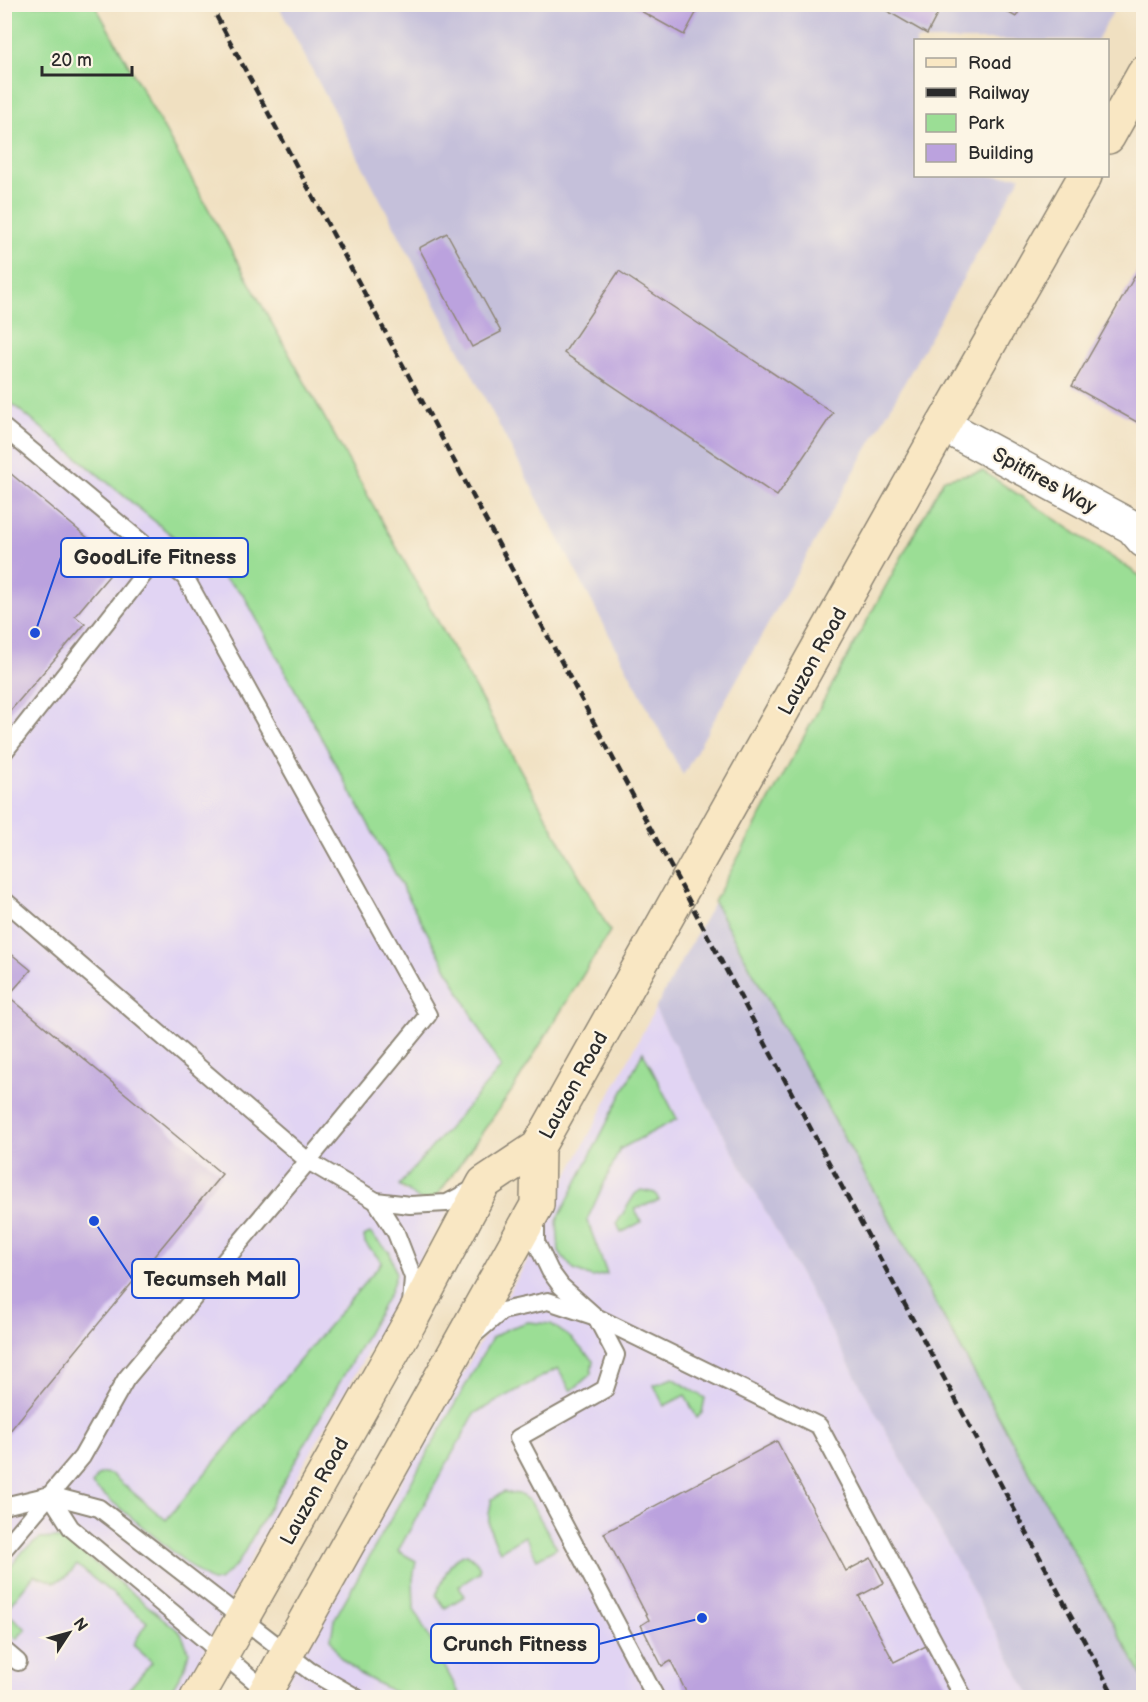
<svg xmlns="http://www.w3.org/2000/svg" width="1148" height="1702" font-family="'Balsamiq Sans',sans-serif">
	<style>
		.built { fill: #e1d4f3 }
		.industrial { fill: #c5c0da }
		.green { fill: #9bde95; stroke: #638460; stroke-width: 1.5 }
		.building { fill: #bba2de }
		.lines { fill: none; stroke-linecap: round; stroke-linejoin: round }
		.lane-casing { stroke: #8e8676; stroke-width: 20 }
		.street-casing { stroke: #8e8676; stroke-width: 36 }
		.secondary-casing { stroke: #8e8676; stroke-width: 36 }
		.lane { stroke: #fff; stroke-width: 16 }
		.street { stroke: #fff; stroke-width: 33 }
		.secondary { stroke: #f9e7c3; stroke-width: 33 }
		.rail { stroke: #2b2b2b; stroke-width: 4.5; stroke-dasharray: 9 4.5; stroke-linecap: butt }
		.labels { text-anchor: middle; stroke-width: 4.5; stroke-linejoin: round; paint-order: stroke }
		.street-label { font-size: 20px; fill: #2b2b2b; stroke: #fcf5e5 }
		.leader { fill: none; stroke: #1d4ed8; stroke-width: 2 }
		.callout-dot { fill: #1d4ed8; stroke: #fcf5e5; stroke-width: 2 }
		.callout { fill: #fcf5e5; stroke: #1d4ed8; stroke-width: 2 }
		.callout-label { font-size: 21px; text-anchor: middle; font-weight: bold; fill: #2b2b2b }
	</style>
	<rect width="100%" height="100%" fill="#fcf5e5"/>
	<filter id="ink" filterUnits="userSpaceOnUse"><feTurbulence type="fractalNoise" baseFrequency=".0167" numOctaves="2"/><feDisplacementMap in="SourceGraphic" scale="12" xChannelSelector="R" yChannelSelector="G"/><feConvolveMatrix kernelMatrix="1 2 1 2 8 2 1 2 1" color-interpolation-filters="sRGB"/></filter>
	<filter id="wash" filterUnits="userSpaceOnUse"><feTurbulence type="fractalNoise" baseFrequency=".008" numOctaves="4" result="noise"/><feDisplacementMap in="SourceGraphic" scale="24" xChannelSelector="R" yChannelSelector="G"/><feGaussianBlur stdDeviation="1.35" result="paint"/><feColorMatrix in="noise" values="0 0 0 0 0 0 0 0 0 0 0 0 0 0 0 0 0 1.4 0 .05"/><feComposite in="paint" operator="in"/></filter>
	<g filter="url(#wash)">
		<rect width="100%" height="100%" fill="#f0e0c1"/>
		<g class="built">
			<polygon points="4,398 243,594 501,1068 399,1185 404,1191 435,1199 449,1193 466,1179 246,1567 194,1671 179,1697 5,1697"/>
			<polygon points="655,1009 1031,1697 277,1698 547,1226 558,1194"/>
		</g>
		<g class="industrial">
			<polygon points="278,5 1117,5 1097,40 916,40 916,176 1021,176 683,775"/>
			<polygon points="714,902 1143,1675 1143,1697 1031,1697 655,1009"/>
		</g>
		<g class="green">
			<polygon points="4,5 95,5 610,931 513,1089 435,1199 420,1200 399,1185 501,1068 243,594 5,398"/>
			<polygon points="983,471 1143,578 1143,1678 714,902 944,479"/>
			<polygon points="643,1052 677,1119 620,1149 587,1220 607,1274 592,1277 574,1270 559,1252 557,1221"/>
			<polygon points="641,1190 655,1193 659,1200 635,1209 641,1222 621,1233 617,1223 635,1194"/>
			<polygon points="370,1233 390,1253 396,1274 390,1293 238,1563 219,1581 211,1581 201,1575 92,1485 96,1477 103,1473 111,1474 166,1520 382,1262 365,1243 364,1236"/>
			<polygon points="528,1322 551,1324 571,1338 593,1361 591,1374 571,1391 558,1368 475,1413 398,1551 416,1561 413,1579 414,1609 461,1697 404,1697 360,1674 339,1656 331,1639 334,1620 492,1338 507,1329"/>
			<polygon points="673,1378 705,1398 702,1413 697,1418 685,1395 664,1406 654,1385"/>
			<path d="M 504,1492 L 519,1494 L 530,1501 L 557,1548 L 537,1559 L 525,1536 L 500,1551 C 488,1529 486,1523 492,1499 Z"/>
			<polygon points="57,1538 73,1545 181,1633 189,1652 185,1667 167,1697 122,1697 152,1662 133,1645 147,1622 77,1565 66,1577 54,1582 34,1575 5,1611 26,1629 16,1639 5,1629 5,1574 24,1550 40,1539"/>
			<path d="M 467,1554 C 474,1558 480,1563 480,1572 L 459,1586 L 465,1596 L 445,1608 L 436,1595 C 444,1580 448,1557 467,1554 Z"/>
		</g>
		<g id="blocks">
			<g class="building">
				<polygon points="628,4 701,4 684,35"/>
				<polygon points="875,4 932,4 940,9 927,34"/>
				<polygon points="993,4 1023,4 1016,17"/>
				<polygon points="447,233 501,332 472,347 419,248"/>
				<polygon points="1144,260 1144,426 1072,386"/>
				<polygon points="619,271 833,413 777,496 564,353"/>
				<polygon points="4,468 119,564 75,616 85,624 4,718"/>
				<polygon points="4,948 31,970 8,996 222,1174 4,1438"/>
				<polygon points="777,1441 846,1571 871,1558 884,1583 859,1596 894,1662 926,1646 953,1698 689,1698 671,1661 662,1666 641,1625 649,1620 604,1533"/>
			</g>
		</g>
	</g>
	<g filter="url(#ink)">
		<use href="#blocks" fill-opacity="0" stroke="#8e8676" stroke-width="1.5"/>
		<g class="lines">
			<g class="lane-casing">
				<g id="lane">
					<polyline points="4,428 158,556 4,752"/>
					<polyline points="158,556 185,577 428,1015 308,1161 376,1201 410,1205 447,1203 477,1187"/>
					<polyline points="4,900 308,1161 126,1379 82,1457 4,1549"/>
					<polyline points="376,1201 396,1233 413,1277 411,1305"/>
					<polyline points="536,1221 536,1242 550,1271 561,1286 596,1317 616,1355 605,1389 518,1438 656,1698"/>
					<polyline points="475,1334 502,1311 548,1301 596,1317 819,1426 964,1698"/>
					<polyline points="50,1495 71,1528 269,1693"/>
					<polyline points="4,1506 50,1495 99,1508 310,1671 357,1698"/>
					<polyline points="4,1650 18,1662"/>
				</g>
			</g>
			<g class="street-casing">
				<polyline id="street" points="943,425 1132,527 1144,541"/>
			</g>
			<g class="secondary-casing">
				<g id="secondary">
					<polyline points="1108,137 1144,73"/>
					<polyline points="197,1698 411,1320 484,1183 538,1147 943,425 1085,176"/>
					<polyline points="262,1698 537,1205 538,1147"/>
				</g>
			</g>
			<use href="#lane" class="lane"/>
			<use href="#street" class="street"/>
			<use href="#secondary" class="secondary"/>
			<polyline class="rail" points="210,4 1115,1698"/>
		</g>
	</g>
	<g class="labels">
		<g class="street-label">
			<text transform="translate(1045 480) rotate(29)" y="7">Spitfires Way</text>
			<text transform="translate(812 661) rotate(-61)" y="7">Lauzon Road</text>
			<text transform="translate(573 1085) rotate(-61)" y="7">Lauzon Road</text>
			<text transform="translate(314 1491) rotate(-61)" y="7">Lauzon Road</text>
		</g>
	</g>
	<path class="leader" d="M35 633L61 557M94 1221L132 1279M702 1618L599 1644"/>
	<g class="callout-dot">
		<circle cx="35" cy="633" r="6"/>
		<circle cx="94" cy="1221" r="6"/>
		<circle cx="702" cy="1618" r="6"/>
	</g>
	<g class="callout">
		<rect x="61" y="538" width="187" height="39" rx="6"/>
		<rect x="132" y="1259" width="167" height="39" rx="6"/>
		<rect x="431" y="1624" width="168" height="39" rx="6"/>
	</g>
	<g class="callout-label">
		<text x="155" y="564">GoodLife Fitness</text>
		<text x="215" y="1286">Tecumseh Mall</text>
		<text x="515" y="1651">Crunch Fitness</text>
	</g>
	<rect width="1148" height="1702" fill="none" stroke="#fcf5e5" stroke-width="24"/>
	<rect x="914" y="39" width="195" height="138" fill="#fcf5e5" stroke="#a8a49b" stroke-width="1.5"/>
	<rect x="926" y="58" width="30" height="9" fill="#f9e7c3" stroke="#a8a49b" stroke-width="1.5"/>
	<text x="968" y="69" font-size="18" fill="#2b2b2b">Road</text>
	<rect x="926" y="88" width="30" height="9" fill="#2b2b2b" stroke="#a8a49b" stroke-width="1.5"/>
	<text x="968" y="99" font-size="18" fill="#2b2b2b">Railway</text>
	<rect x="926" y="114" width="30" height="18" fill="#9bde95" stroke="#a8a49b" stroke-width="1.5"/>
	<text x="968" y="129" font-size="18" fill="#2b2b2b">Park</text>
	<rect x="926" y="144" width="30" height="18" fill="#bba2de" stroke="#a8a49b" stroke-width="1.5"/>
	<text x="968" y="159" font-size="18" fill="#2b2b2b">Building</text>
	<g transform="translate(69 1633) rotate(54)" stroke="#fcf5e5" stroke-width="4.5" paint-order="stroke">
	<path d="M0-4.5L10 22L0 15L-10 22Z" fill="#2b2b2b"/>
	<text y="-9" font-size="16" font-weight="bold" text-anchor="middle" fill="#2b2b2b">N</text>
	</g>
	<path d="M42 66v9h90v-9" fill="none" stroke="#2b2b2b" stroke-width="3"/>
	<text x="51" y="66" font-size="18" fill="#2b2b2b" stroke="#fcf5e5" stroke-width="4.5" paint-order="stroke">20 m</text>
</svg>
